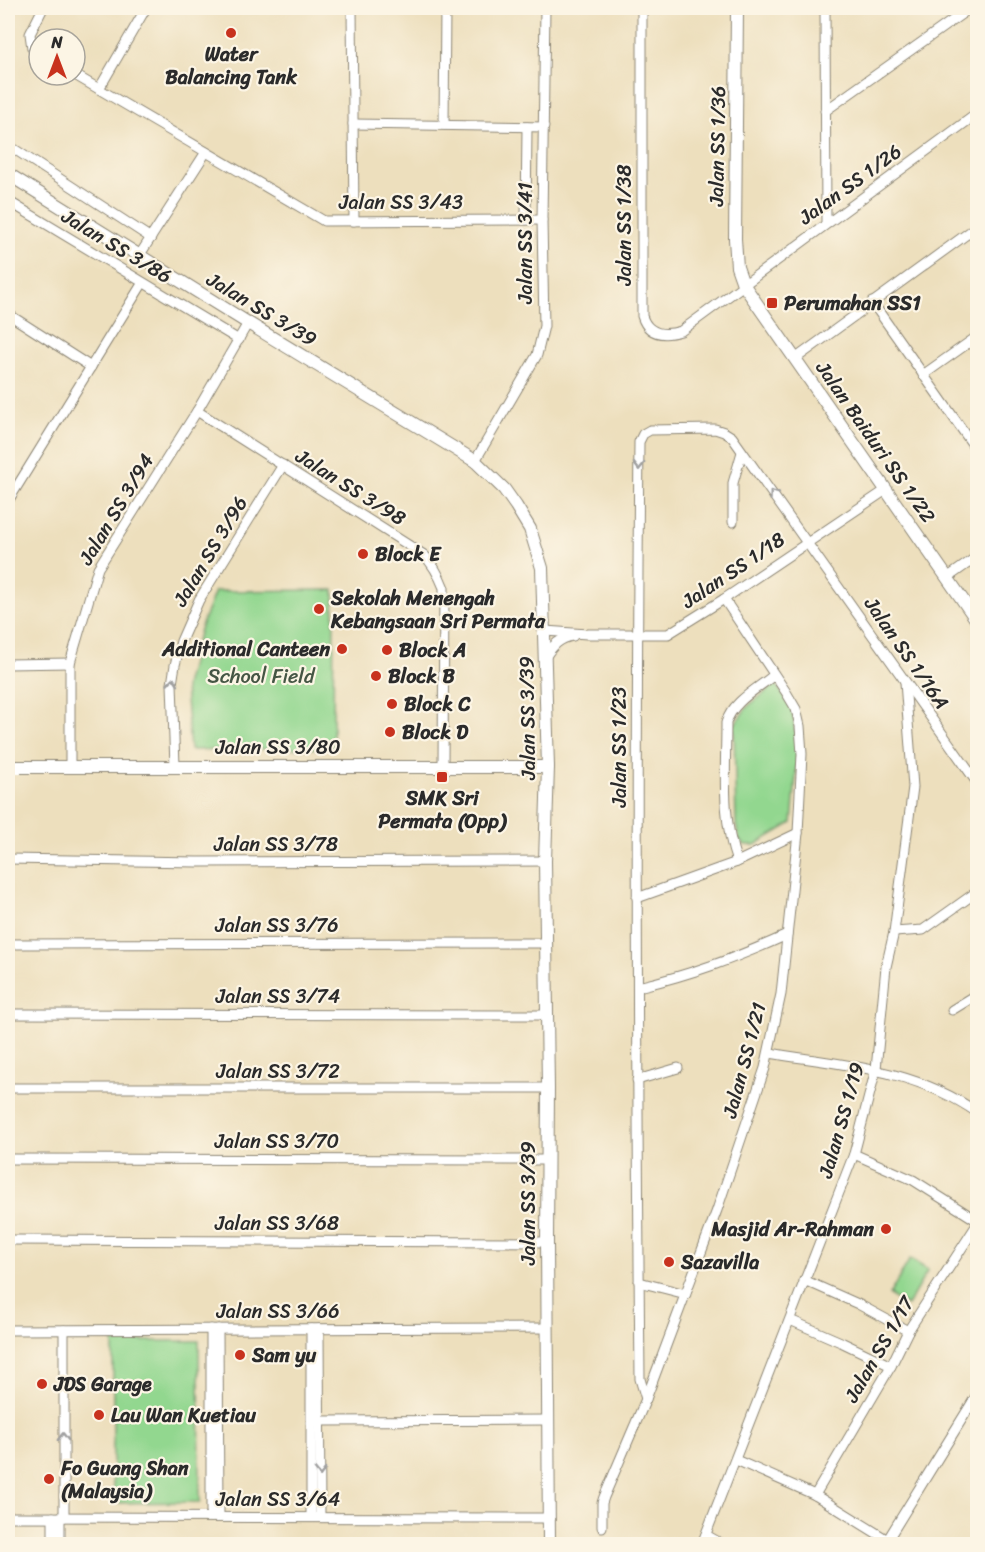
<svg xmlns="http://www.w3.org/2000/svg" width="985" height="1552" font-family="Sriracha,sans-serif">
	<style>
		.green { fill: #92d78f; stroke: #5e815d; stroke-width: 1.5 }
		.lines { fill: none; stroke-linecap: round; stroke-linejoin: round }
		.minor-casing { stroke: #8c8574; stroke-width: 11 }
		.tertiary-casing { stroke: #8c8574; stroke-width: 14 }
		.minor { stroke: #fff; stroke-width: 9 }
		.tertiary { stroke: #fff; stroke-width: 12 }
		.oneway { stroke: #a0a0a0 }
		.poi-dot { fill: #c8321e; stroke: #fcf5e5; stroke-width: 2 }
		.labels { text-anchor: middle; stroke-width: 4.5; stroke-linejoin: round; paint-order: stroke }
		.poi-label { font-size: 20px; font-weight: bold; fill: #2b2b2b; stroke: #fcf5e5; text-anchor: start }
		.street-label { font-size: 20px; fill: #2b2b2b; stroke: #fcf5e5 }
		.park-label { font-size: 20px; fill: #455644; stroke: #fcf5e5 }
	</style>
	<rect width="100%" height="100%" fill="#fcf5e5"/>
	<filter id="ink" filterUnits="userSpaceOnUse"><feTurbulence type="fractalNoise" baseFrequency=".0167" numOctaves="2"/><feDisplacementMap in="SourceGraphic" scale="12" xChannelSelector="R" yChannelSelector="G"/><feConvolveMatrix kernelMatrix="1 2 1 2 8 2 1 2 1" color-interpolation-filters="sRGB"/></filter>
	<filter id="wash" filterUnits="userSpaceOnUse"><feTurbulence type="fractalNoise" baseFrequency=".008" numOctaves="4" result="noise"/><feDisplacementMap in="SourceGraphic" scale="24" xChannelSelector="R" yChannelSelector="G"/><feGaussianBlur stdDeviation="1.35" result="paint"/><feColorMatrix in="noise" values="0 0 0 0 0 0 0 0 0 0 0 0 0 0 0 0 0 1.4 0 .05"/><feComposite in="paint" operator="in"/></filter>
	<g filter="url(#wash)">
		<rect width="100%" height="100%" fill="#eddfbd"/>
		<g class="green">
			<polygon points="334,590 333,748 190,750 185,686 200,629 215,591"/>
			<polygon points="776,684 792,708 798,752 792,823 755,845 745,845 739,840 736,824 734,725 747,707"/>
			<polygon points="910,1259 928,1270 907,1306 889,1295"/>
			<polygon points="113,1341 199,1341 200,1502 113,1503"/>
		</g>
	</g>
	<g filter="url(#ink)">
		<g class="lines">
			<g class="minor-casing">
				<g id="minor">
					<polyline points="352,8 354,221"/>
					<path d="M 642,8 L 642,316 C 648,335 664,336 681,331 L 978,113"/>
					<polyline points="825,8 826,223"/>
					<polyline points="39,54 32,48 30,34 43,8"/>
					<polyline points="75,75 324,221 542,220"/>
					<polyline points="99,89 146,8"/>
					<polyline points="825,111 970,8"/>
					<polyline points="353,124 544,127"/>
					<polyline points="444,125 445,8"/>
					<polyline points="8,145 151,238"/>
					<polyline points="8,201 239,340"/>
					<polyline points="526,220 527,127"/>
					<polyline points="139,256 206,152"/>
					<polyline points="872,302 978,452"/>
					<polyline points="8,314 91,367"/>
					<polyline points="795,359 978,226"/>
					<polyline points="923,375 978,336"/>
					<path d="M 197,411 L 424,555 C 434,565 439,575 444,588 L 443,766"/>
					<polyline points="475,461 537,355 544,326 542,220 545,8"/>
					<polyline points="8,501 142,284"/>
					<polyline points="733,522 733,483 742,452"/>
					<polyline points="947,578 978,556"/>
					<polyline points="545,631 587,634 668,634 724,599 886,490"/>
					<path d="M 546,656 C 553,645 560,638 573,636"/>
					<polyline points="8,664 70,663"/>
					<polyline points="175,766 172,684 175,665 181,641 199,600 283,465"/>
					<polyline points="70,767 70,663 98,568 197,411 248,323"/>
					<polyline points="8,859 197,862 545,861"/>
					<path d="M 737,862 C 721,817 726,770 726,723 C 732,702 757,689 774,675"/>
					<polyline points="637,898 737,862 798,833"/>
					<polyline points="894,932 923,930 978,891"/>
					<polyline points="8,944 547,943"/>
					<path d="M 638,987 C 693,974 736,958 787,935"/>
					<polyline points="952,1010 978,994"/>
					<polyline points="8,1014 548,1015"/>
					<path d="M 769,1053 C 842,1065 914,1068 978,1113"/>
					<polyline points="637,1080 678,1068"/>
					<polyline points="8,1088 548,1088"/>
					<polyline points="854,1154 913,1180 978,1221"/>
					<polyline points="8,1159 547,1160"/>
					<polyline points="8,1240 547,1242"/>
					<polyline points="804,1280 858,1304 908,1331"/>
					<polyline points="639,1282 686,1294"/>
					<polyline points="790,1320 843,1343 891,1366"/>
					<polyline points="211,1329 211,1517"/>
					<polyline points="218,1329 219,1517"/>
					<polyline points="311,1329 311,1517"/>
					<polyline points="319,1329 320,1517"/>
					<polyline points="8,1330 548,1328"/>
					<polyline points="64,1330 64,1517"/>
					<path d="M 646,1399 L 640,1379 C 637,1067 636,754 639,442 L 643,434 L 650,430 L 715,429 L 724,432 L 732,437 L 978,784"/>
					<polyline points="319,1421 548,1420"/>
					<polyline points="736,1460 815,1495 894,1544"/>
					<polyline points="815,1495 891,1366 908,1331 978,1223"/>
					<polyline points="8,1517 549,1518"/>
					<polyline points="53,1517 53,1544"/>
					<polyline points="60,1517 60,1544"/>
					<polyline points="602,1527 602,1503 604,1497 646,1399 717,1210 765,1068 781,994 798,833 802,754 800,726 796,709 786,692 724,599"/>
					<polyline points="706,1535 722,1544"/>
					<polyline points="702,1544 854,1154 876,1069 886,967 894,932 913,787 905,682"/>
					<polyline points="885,1544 978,1393"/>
				</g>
			</g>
			<g class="tertiary-casing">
				<g id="tertiary">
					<polyline points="737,8 735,239 737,267 743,284 978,622"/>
					<polyline points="8,174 248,323 475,461 504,489 516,506 530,529 542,568 548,767 545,861 548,1088 547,1242 549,1544"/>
					<polyline points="8,767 548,767"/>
				</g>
			</g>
			<use href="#minor" class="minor"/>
			<use href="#tertiary" class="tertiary"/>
		</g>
		<defs><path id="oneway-chevron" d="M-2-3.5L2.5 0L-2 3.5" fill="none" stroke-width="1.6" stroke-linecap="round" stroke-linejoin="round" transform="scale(1.5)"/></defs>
		<g class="oneway">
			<use href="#oneway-chevron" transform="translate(639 466) rotate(91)"/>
			<use href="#oneway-chevron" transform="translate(773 494) rotate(-126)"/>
			<use href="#oneway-chevron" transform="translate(173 682) rotate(-86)"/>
			<use href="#oneway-chevron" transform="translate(63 1437) rotate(-90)"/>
			<use href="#oneway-chevron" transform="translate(320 1472) rotate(89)"/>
		</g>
	</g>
	<g class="poi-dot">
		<circle cx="231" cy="33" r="6"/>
		<rect x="766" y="297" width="12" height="12" rx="3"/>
		<circle cx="363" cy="554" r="6"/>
		<circle cx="319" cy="609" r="6"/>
		<circle cx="342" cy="649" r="6"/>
		<circle cx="387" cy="650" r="6"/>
		<circle cx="376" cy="676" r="6"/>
		<circle cx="392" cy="704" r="6"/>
		<circle cx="390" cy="732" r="6"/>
		<rect x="436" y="771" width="12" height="12" rx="3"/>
		<circle cx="886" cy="1229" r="6"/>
		<circle cx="669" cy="1262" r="6"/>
		<circle cx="240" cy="1355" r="6"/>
		<circle cx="42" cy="1384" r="6"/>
		<circle cx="99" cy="1415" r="6"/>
		<circle cx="49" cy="1479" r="6"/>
	</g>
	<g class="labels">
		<g class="poi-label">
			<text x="231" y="61" text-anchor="middle">Water<tspan x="231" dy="23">Balancing Tank</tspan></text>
			<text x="784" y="310">Perumahan SS1</text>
			<text x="375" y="561">Block E</text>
			<text x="331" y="605">Sekolah Menengah<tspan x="331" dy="23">Kebangsaan Sri Permata</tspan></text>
			<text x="330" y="656" text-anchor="end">Additional Canteen</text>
			<text x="399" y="657">Block A</text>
			<text x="388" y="683">Block B</text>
			<text x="404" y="711">Block C</text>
			<text x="402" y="739">Block D</text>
			<text x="442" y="805" text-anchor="middle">SMK Sri<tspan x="442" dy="23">Permata (Opp)</tspan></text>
			<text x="874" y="1236" text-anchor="end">Masjid Ar-Rahman</text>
			<text x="681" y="1269">Sazavilla</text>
			<text x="252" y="1362">Sam yu</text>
			<text x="54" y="1391">JDS Garage</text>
			<text x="111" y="1422">Lau Wan Kuetiau</text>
			<text x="61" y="1475">Fo Guang Shan<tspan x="61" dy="23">(Malaysia)</tspan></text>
		</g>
		<g class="street-label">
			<text transform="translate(717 146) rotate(-89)" y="7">Jalan SS 1/36</text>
			<text transform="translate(850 184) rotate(-36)" y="7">Jalan SS 1/26</text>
			<text x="401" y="209">Jalan SS 3/43</text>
			<text transform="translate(624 225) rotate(-90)" y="7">Jalan SS 1/38</text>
			<text transform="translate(525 243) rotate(-90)" y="7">Jalan SS 3/41</text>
			<text transform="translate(117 246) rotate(31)" y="7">Jalan SS 3/86</text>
			<text transform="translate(262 309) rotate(31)" y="7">Jalan SS 3/39</text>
			<text transform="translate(876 442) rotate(55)" y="7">Jalan Baiduri SS 1/22</text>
			<text transform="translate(351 487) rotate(32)" y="7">Jalan SS 3/98</text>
			<text transform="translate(116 509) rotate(-59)" y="7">Jalan SS 3/94</text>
			<text transform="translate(210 551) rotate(-59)" y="7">Jalan SS 3/96</text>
			<text transform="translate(733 570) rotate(-34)" y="7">Jalan SS 1/18</text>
			<text transform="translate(907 653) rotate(55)" y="7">Jalan SS 1/16A</text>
			<text transform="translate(527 718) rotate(-91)" y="7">Jalan SS 3/39</text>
			<text x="278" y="754">Jalan SS 3/80</text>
			<text transform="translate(619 747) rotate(-90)" y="7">Jalan SS 1/23</text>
			<text x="276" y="851">Jalan SS 3/78</text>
			<text x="277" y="932">Jalan SS 3/76</text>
			<text x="278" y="1003">Jalan SS 3/74</text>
			<text transform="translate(744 1060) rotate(-75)" y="7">Jalan SS 1/21</text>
			<text x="278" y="1078">Jalan SS 3/72</text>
			<text transform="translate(841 1120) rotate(-74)" y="7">Jalan SS 1/19</text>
			<text x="277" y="1148">Jalan SS 3/70</text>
			<text transform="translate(528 1203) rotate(-90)" y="7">Jalan SS 3/39</text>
			<text x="277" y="1230">Jalan SS 3/68</text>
			<text x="278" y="1318">Jalan SS 3/66</text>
			<text transform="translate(879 1349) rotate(-60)" y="7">Jalan SS 1/17</text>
			<text x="278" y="1506">Jalan SS 3/64</text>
		</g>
		<g class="park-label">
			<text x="261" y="683">School Field</text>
		</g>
	</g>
	<rect width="985" height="1552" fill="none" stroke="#fcf5e5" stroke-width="30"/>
	<g transform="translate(57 57)"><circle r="28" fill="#fcf5e5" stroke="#a8a49b" stroke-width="1.5"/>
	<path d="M0-4.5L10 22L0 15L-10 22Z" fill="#c8321e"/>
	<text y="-9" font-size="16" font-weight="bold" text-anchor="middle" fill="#2b2b2b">N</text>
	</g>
</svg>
